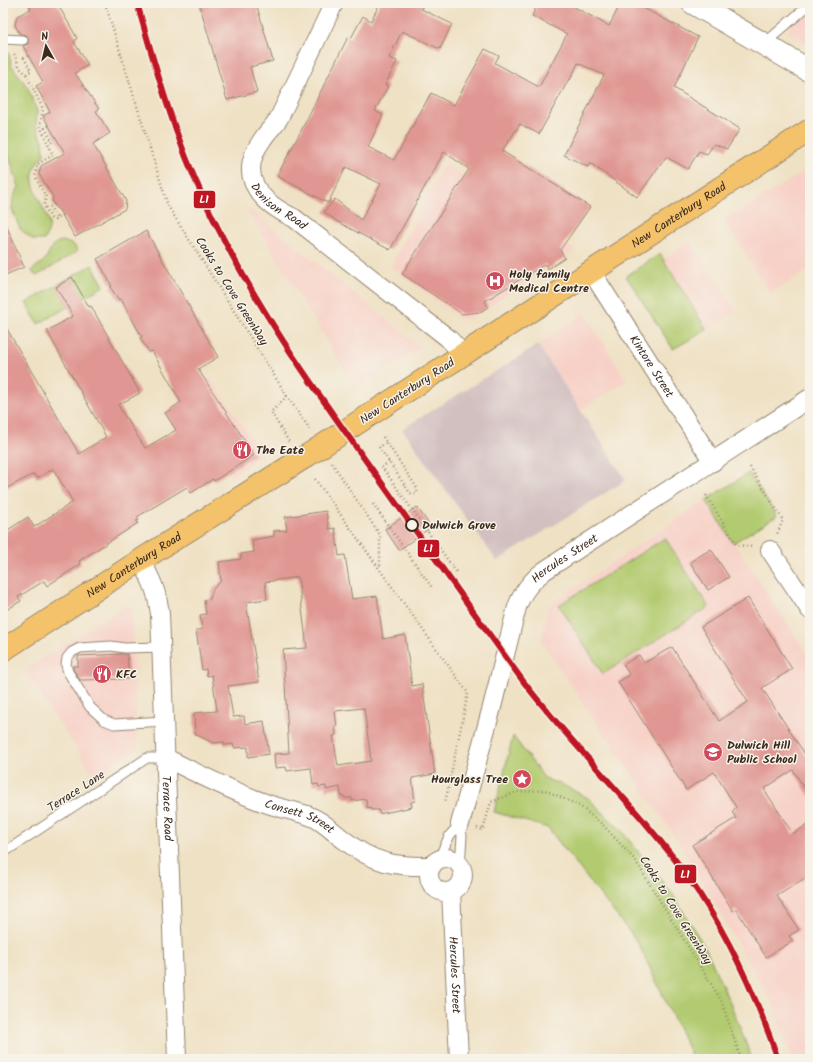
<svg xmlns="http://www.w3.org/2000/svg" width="813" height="1062" font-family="Kalam,sans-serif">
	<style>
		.built { fill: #f7d1c7 }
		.industrial { fill: #d2bfc0 }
		.green { fill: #b2cb70; stroke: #767a47 }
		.building { fill: #e09692; fill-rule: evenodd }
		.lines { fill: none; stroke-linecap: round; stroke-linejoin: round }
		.service-casing { stroke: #958671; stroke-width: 11 }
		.minor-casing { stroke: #958671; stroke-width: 20 }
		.tertiary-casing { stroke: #958671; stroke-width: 24 }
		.trunk-casing { stroke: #958671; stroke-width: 24 }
		.path { stroke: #958671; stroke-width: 2.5; stroke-dasharray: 1 3; stroke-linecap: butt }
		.service { stroke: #fff; stroke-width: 9 }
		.minor { stroke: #fff; stroke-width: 18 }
		.tertiary { stroke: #fff; stroke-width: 22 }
		.trunk { stroke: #f3c26a; stroke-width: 22 }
		.trunk-bridge-casing { stroke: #958671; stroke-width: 24; stroke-linecap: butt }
		.trunk-bridge { stroke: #f3c26a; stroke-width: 22 }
		.rail-1-casing { stroke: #f7f3e8; stroke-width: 9 }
		.rail-1 { stroke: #be1622; stroke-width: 6 }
		.stop-dot { fill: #f7f3e8; stroke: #3b2a1e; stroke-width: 2 }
		.labels { text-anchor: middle; stroke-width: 3; stroke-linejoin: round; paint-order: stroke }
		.street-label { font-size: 12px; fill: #3b2a1e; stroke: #f7f3e8 }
		.poi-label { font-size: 12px; font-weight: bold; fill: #3b2a1e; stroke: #f7f3e8; text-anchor: start }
		.stop-label { font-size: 12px; font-weight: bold; fill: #3b2a1e; stroke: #f7f3e8; text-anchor: start }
		.line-badge { stroke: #f7f3e8; stroke-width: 1.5 }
		.badge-label { font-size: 11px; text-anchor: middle; font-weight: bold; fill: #fff }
	</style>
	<rect width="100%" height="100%" fill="#f7f3e8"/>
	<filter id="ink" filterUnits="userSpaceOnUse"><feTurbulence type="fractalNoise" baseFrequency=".025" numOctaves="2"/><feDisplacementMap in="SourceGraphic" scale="8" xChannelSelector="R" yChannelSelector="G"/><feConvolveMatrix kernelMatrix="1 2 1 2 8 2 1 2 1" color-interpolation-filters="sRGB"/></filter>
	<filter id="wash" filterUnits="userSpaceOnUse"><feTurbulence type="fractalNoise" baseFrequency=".012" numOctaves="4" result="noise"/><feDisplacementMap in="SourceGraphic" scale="16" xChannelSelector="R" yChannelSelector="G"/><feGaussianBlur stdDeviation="0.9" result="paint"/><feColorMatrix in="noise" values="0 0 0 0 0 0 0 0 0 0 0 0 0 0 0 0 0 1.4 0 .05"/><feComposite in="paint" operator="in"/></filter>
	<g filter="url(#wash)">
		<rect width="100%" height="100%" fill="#efe1c4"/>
		<g class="built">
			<polygon points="810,7 810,44 787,32 794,20"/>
			<polygon points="445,163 575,250 469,319 459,318 391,266"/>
			<polygon points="810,168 810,269 770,293 724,220"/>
			<polygon points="244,205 421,347 356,388"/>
			<polygon points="690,241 736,311 707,330 663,260"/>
			<polygon points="584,313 627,381 580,410 538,345"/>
			<polygon points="210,378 262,454 231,476 180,390"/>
			<polygon points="706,500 810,658 810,1059 793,1059 772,1002 681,846 541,641 549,605"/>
			<polygon points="125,606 131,609 138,748 95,776 24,671"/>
		</g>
		<polygon class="industrial" points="538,345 626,480 497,561 402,429"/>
		<g class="green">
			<path d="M 3,50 L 8,51 L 12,66 L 28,88 L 37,111 L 36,126 L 43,141 L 44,155 C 23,175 36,192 46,214 C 48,219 50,223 49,229 C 49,232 46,236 44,240 L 33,240 L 20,229 L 12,209 L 13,198 L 19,187 L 6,147 L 6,124 L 3,116 Z"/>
			<path d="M 63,241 L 74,245 L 78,251 L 37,276 L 34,274 L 32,271 C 35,266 40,265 44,261 C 51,252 50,242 63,241 Z"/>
			<polygon points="660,254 707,330 673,349 626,276"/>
			<polygon points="92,265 104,286 38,324 26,303"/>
			<polygon points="749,473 777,516 733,543 706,500"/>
			<polygon points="665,538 709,607 603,674 559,605"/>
			<polygon points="513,736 545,779 561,784 588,798 620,829 673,895 707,951 733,1010 752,1059 693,1059 638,943 548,828 494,812"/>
		</g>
		<g id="blocks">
			<g class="building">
				<polygon points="28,3 57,3 77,38 74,42 88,65 75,73 99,109 96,111 110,133 93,144 126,201 125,209 75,237 59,210 56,208 52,201 53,197 39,174 41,166 65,153 43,116 50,112 36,86 43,82 23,46 28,44 28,38 26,35 20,34 15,25 17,16 31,9"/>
				<polygon points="199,3 256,3 273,61 250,67 257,92 227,100"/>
				<polygon points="380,3 424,3 421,9 452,24 440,49 402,31 389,58 397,61 385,85 388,86 375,111 383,115 368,147 394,160 431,93 454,105 485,49 499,56 495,63 539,87 567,34 532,16 538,3 567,3 609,26 621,3 634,3 698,37 674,88 740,129 727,149 714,144 707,154 699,151 688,169 666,157 637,197 590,163 588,167 564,155 604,75 578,63 570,80 569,79 539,134 520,124 502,151 590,207 560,250 565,258 548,269 545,264 485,301 488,307 480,312 462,314 402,274 469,169 444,152 390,250 338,222 324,212 335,199 361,220 381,184 346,167 328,203 277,176 301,131 348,37 351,38 363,16 371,21"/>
				<polygon points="3,218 24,267 3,276"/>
				<polygon points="146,231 218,357 198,369 254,455 214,481 213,479 191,493 187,487 137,517 139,520 136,521 138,523 79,561 81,564 47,586 44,581 18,597 21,601 3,612 3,533 28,517 34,527 73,502 53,469 37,478 34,474 3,490 3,322 79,454 106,437 47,331 73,316 56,287 72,277 89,307 91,306 140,393 118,405 145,448 176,430 165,413 181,402 152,351 149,352 140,338 142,337 121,299 119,300 110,287 112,286 97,259"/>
				<polygon points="417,507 431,527 399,550 385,529"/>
				<path d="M 326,511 L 329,529 L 335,528 L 339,556 L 345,555 L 352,599 L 377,596 L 383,639 L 405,635 L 412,686 L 422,684 L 435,774 L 412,778 L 415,801 L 411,802 L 412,807 L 379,814 L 379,810 L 371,810 L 370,807 L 367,808 L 366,799 L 352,801 L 352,798 L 345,798 L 344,796 L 341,796 L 340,787 L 326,790 L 326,786 L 319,787 L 318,784 L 313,785 L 311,768 L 287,771 L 286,767 L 275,768 L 274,754 L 289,753 L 283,650 L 307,648 L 298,577 L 265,582 L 267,599 L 246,602 L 259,682 L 228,686 L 233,717 L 244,716 L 245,724 L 264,721 L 269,754 L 248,757 L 248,747 L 234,748 L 233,744 L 224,745 L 224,742 L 213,743 L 195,734 L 194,713 L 217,711 L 212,675 L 207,676 L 206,669 L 202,670 L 196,630 L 202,630 L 200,615 L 206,614 L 204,600 L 210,599 L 213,589 L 221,581 L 219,562 L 241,559 L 241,554 L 254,552 L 252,540 L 274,536 L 274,531 L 287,530 L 285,517 ZM 364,708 L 371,761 L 338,766 L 333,736 L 336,735 L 335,727 L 337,727 L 335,711 Z"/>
				<polygon points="711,549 729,577 708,590 690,562"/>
				<polygon points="748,598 792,669 762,688 810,762 810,797 793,770 764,789 793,834 810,823 810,875 777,896 799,930 789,936 793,941 766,957 736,909 733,911 692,845 736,818 732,812 736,807 714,772 686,790 618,682 630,675 623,665 639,655 644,663 672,647 719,721 748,702 701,627"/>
				<polygon points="122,654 127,654 129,679 80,680 74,670 73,666 78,666 78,656"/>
			</g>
		</g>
	</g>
	<g filter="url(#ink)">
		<use href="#blocks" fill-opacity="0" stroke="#958671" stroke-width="1"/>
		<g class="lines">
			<g class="service-casing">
				<g id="service">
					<polyline points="3,39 23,40"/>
					<polyline points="764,44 810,4"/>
					<polyline points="161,647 125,648 111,646 80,648 72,652 67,658 66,665 68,672 90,707 104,720 114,724 164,721"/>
					<polyline points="3,853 147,758 166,758"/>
					<polyline points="438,860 450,835 460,824"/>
					<polyline points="460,866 462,836 460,824"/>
				</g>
			</g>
			<g class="minor-casing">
				<g id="minor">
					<path id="s1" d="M 334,3 L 279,118 C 274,126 267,132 262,140 C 236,176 260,202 294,218 L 448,338 L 463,354"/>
					<path id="s2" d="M 591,271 L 713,462"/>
					<polyline points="770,550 810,610"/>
					<path id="s3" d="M 141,560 C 152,581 157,591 160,614 L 177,1059"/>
					<path id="s4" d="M 166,758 C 198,774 231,791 265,803 C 281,809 297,811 312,817 C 324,822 333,832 344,840 C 373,863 395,867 432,866"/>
					<path id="s5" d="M 460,824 L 492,707 L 517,607 C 523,591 531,581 544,571 L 810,398"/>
					<circle cx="446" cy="875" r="17"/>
					<path id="s6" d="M 451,891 L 459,1059"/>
				</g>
			</g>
			<g class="tertiary-casing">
				<polyline id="tertiary" points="693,3 810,71"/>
			</g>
			<g class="trunk-casing">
				<g id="trunk">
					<path id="s7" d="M 368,416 L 810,130"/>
					<path id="s8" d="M 3,650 L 141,560 L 305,457"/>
				</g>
			</g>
			<g class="path">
				<polyline points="105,3 168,206 287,396 311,431"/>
				<polyline points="14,54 20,68 26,74 43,109 40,126 53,155 38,164 35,176 46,197 44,205 51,218 55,220 62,215"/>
				<polyline points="26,74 31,71 24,58 28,56"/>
				<polyline points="48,145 52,142 45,128 49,125"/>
				<polyline points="54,204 50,207 57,219"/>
				<polyline points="287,396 271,412 289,442"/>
				<polyline points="383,437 417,488 417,491 416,494 410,493 379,447 386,443"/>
				<polyline points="389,462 382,467 457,573"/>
				<polyline points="332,463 380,535 380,568"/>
				<polyline points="750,467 783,520 777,534"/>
				<polyline points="315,479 468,693 445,803"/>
				<polyline points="706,495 737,545 753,547"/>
				<polyline points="373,504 433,589"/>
				<polyline points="477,828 483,830 491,802 517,792 545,790 580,806 602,824 635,860 721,1000 741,1059"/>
			</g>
			<use href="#service" class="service"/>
			<use href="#minor" class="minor"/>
			<use href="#tertiary" class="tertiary"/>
			<use href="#trunk" class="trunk"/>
			<g class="trunk-bridge-casing">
				<polyline id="trunk-bridge" points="305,457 368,416"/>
			</g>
			<use href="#trunk-bridge" class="trunk-bridge"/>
			<g class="rail-1-casing">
				<path id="rail-1" d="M 137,3 C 156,69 174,135 203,197 C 250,300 315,390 381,482 C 428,548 475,615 523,681 C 575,750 640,809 690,880 C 729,935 756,996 778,1059"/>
			</g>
			<use href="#rail-1" class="rail-1"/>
		</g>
	</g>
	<defs>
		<g id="hospital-disc" transform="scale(1)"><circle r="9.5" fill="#d1495b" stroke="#f7f3e8"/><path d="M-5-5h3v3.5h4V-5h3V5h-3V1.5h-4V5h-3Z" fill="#fff"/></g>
		<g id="restaurant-disc" transform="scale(1)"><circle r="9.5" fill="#d1495b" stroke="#f7f3e8"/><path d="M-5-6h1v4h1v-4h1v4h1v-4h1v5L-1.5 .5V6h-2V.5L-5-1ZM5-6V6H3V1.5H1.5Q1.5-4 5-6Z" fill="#fff"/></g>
		<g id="school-disc" transform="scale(1)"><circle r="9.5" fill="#d1495b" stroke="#f7f3e8"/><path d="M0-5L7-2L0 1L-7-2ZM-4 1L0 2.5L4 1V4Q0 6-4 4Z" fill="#fff"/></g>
		<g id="sight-disc" transform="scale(1)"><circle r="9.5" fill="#d1495b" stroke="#f7f3e8"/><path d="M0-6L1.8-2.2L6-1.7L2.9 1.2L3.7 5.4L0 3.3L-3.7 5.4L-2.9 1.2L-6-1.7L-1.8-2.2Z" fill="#fff"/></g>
	</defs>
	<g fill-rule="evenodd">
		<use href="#hospital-disc" x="495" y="281"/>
		<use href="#restaurant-disc" x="242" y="450"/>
		<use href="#restaurant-disc" x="102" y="674"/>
		<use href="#school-disc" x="713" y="752"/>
		<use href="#sight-disc" x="522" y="779"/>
	</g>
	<circle class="stop-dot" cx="412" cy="525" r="6"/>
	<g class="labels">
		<g class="street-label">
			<text dy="4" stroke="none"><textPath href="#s1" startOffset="236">Denison Road</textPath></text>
			<text dy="4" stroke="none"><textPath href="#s7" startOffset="370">New Canterbury Road</textPath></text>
			<text transform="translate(232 291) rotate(58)" y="4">Cooks to Cove GreenWay</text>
			<text dy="4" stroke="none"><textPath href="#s2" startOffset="113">Kintore Street</textPath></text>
			<text transform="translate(407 391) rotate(-33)" y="4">New Canterbury Road</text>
			<text dy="4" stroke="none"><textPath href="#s5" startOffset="294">Hercules Street</textPath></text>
			<text dy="4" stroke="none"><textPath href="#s8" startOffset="156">New Canterbury Road</textPath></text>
			<text transform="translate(76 791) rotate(-33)" y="4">Terrace Lane</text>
			<text dy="4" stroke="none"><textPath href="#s3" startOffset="252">Terrace Road</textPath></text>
			<text dy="4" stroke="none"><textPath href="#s4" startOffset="146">Consett Street</textPath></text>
			<text transform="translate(676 910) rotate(58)" y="4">Cooks to Cove GreenWay</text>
			<text dy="4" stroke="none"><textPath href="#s6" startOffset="84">Hercules Street</textPath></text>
		</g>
		<g class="poi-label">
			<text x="509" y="278">Holy family<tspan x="509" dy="14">Medical Centre</tspan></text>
			<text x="256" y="454">The Eate</text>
			<text x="116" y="678">KFC</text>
			<text x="727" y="749">Dulwich Hill<tspan x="727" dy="14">Public School</tspan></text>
			<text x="508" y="783" text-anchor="end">Hourglass Tree</text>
		</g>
		<g class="stop-label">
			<text x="422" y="529">Dulwich Grove</text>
		</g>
	</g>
	<g class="line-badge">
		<rect x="193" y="190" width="23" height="19" rx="4" fill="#be1622"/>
		<rect x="417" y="539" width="23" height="19" rx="4" fill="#be1622"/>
		<rect x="674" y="864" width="23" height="20" rx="4" fill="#be1622"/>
	</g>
	<g class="badge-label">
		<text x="204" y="203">L1</text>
		<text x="428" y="552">L1</text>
		<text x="685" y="878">L1</text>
	</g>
	<rect width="813" height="1062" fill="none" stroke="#f7f3e8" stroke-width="16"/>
	<g transform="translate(46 46) rotate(352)" stroke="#f7f3e8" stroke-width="3" paint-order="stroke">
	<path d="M0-3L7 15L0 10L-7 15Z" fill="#3b2a1e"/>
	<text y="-6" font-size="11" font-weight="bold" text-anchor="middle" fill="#3b2a1e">N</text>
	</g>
</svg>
